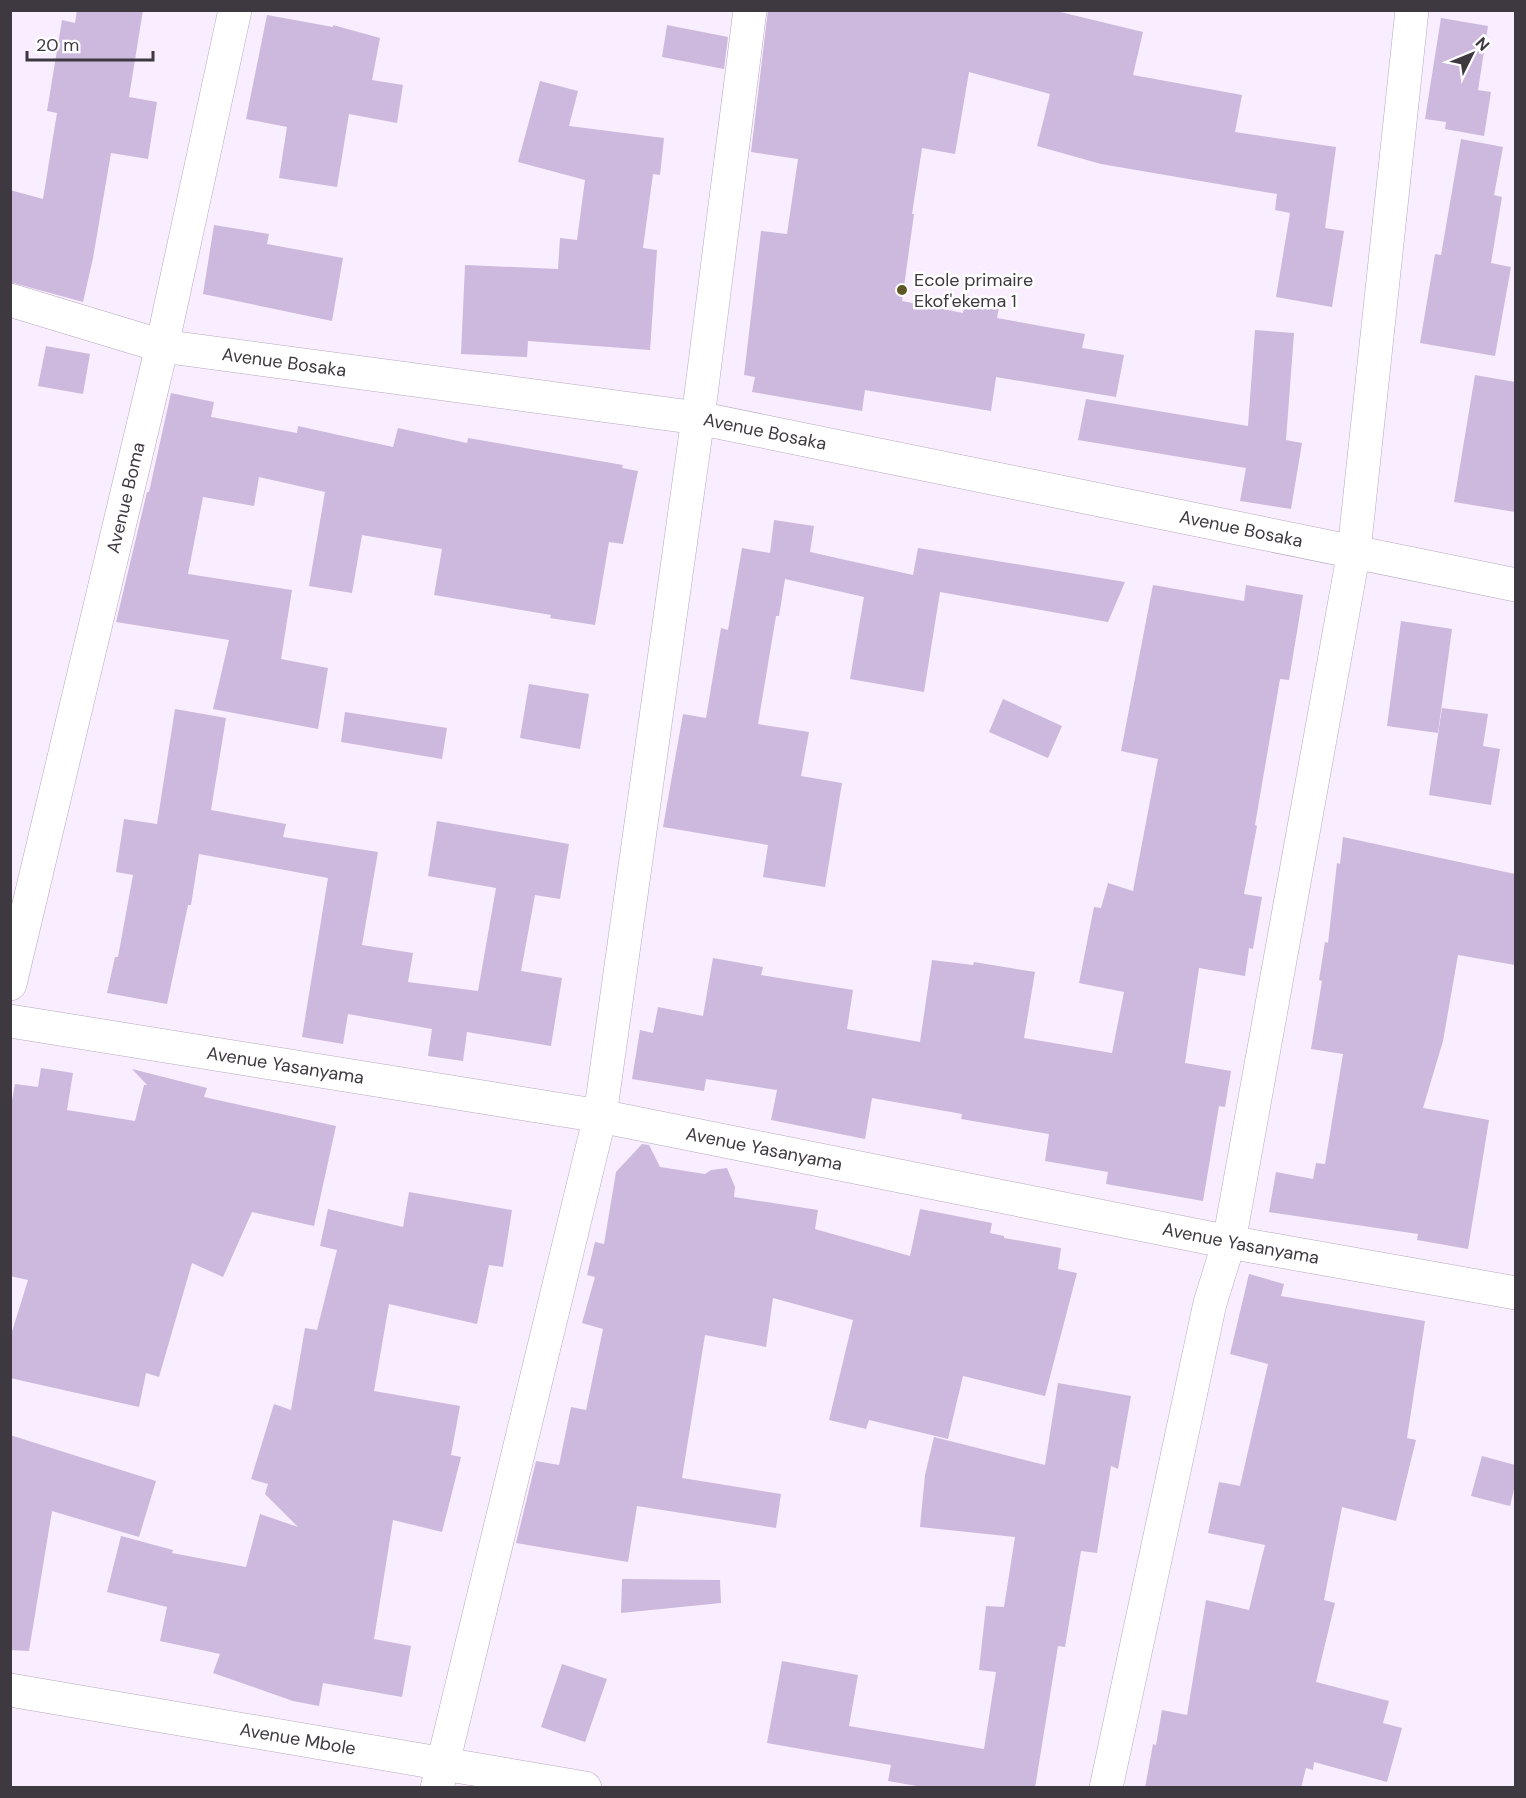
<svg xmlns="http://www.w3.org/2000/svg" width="1526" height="1798" font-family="'DM Sans',sans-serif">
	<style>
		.building { fill: #cdb8de }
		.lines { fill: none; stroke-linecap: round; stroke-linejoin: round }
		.street-casing { stroke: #b6a8bc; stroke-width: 34 }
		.secondary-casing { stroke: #b6a8bc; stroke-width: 34 }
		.street { stroke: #fff; stroke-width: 33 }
		.secondary { stroke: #fff; stroke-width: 33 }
		.poi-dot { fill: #5c5724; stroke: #fff; stroke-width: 2 }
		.labels { text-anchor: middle; stroke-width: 5; stroke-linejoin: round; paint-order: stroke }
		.poi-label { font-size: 18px; fill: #3e3841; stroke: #fff; text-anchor: start }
		.street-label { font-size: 18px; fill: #3e3841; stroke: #fff }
	</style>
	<rect width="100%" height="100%" fill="#f9eeff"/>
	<g class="building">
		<polygon points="77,10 143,10 129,97 157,102 148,159 111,153 93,258 83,302 10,282 10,190 43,199 57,113 47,111 62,20 75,23"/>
		<polygon points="768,10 1052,10 1143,32 1133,75 1242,95 1235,132 1336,147 1325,228 1344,231 1332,307 1276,297 1290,213 1275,210 1277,194 1101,164 1037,146 1050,94 969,72 955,154 922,148 912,214 914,214 902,301 963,313 966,295 1000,302 997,318 1085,334 1082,348 1124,355 1116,397 996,377 991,411 865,390 862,411 752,392 755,377 744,375 761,231 787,234 798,159 751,152"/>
		<polygon points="267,15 333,27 333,25 380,38 372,80 403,85 397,123 349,114 337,187 279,178 287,127 246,119"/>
		<polygon points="1441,18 1488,26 1478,90 1491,92 1484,136 1445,129 1446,122 1425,119"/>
		<polygon points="667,25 728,37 724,69 662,57"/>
		<polygon points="540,81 578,91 569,126 664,138 660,175 653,174 643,248 657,250 650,350 528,341 527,357 461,354 465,265 558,269 560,238 577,240 585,180 518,162"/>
		<polygon points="1461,139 1503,147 1494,195 1502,197 1491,263 1511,267 1495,356 1420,343 1435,254 1441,255"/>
		<polygon points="214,225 269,234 267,244 343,258 332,321 203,294"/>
		<polygon points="1255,330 1294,333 1286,440 1302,443 1291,509 1240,501 1246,468 1078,440 1086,399 1248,426"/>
		<polygon points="46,346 90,354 83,394 38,386"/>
		<polygon points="1475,375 1515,382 1515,512 1454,502"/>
		<polygon points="171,393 214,402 211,417 297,433 298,426 393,447 398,428 467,443 468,438 623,465 622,468 638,471 623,544 609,542 595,625 550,618 551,615 434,595 442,549 362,535 352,593 309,586 325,492 259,477 254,506 203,497 188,574 292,590 281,659 328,668 318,729 213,709 229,640 116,622 147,492 149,492"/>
		<polygon points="774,520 814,526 810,552 913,575 918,548 1125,582 1108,622 940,592 924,692 850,679 864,597 785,579 779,616 776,616 758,724 809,732 801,776 842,783 825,887 763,877 768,845 663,827 683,714 706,718 721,628 728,630 742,548 770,553"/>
		<polygon points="1153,585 1244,601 1246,585 1303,595 1289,680 1280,679 1255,825 1257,826 1244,894 1262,897 1253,949 1249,948 1245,976 1199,968 1185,1063 1231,1071 1225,1107 1219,1106 1203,1201 1106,1184 1108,1172 1045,1161 1049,1134 961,1119 962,1114 872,1098 865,1139 771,1120 777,1090 706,1079 704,1091 632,1079 640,1030 653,1033 658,1007 703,1016 713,958 763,967 761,975 853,990 847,1029 920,1042 932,960 973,965 974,962 1035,972 1024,1038 1112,1053 1124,992 1079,983 1094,907 1101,908 1108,883 1133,891 1158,759 1121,751"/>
		<polygon points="1401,621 1452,629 1438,733 1387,726"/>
		<polygon points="529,684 589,694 580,749 520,738"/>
		<polygon points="1003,699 1062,726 1048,758 989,732"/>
		<polygon points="1442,708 1488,714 1483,746 1500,749 1491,805 1429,795"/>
		<polygon points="175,709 226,718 211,810 286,824 283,837 378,852 362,945 413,953 408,982 478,991 496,888 428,876 437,821 569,844 560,899 535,895 521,971 562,978 551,1046 467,1032 463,1061 428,1056 432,1029 348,1014 343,1044 302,1037 328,878 199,854 191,905 188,905 167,1004 107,993 115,957 118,957 133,875 116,872 124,819 157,824"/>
		<polygon points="345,712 447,728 442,759 341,742"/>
		<polygon points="1343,837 1515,874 1515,965 1458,955 1443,1041 1423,1108 1489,1120 1468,1249 1417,1240 1418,1234 1269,1212 1276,1172 1313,1179 1316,1163 1325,1164 1343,1054 1311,1049 1322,981 1319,980 1325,942 1328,943 1337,863 1340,864"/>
		<polygon points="41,1068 73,1073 67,1110 135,1121 144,1085 147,1085 132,1069 207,1088 204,1097 336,1126 314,1226 252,1212 223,1277 192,1263 159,1377 146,1373 139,1407 10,1378 10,1338 28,1280 10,1276 10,1111 15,1084 38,1087"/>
		<polygon points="642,1144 649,1145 660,1167 705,1174 711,1170 727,1168 735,1187 734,1197 818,1210 815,1229 910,1256 920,1209 992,1223 990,1233 1004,1236 1004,1238 1061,1248 1058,1269 1077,1273 1045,1396 963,1376 948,1439 869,1420 866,1429 829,1420 853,1320 773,1298 766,1347 705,1335 682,1478 781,1494 776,1528 637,1506 628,1562 516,1543 536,1461 559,1465 571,1407 586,1410 603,1329 582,1323 595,1277 587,1275 595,1242 604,1244 616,1172"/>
		<polygon points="409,1192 512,1210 503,1267 489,1265 477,1324 389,1304 374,1391 460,1406 451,1455 461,1457 442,1532 393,1520 374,1639 411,1646 402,1697 323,1683 319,1706 293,1701 213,1673 220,1654 160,1641 167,1607 107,1592 121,1536 173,1550 172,1553 246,1567 260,1514 298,1527 265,1494 268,1484 251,1479 274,1404 291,1410 305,1328 317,1330 337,1250 320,1246 328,1209 403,1227"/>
		<polygon points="1249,1274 1284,1284 1281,1296 1425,1321 1407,1438 1416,1440 1396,1521 1342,1507 1324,1600 1335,1603 1316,1682 1389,1701 1383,1723 1402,1728 1387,1782 1314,1762 1313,1770 1306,1768 1301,1788 1145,1788 1153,1744 1156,1745 1162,1710 1187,1715 1206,1600 1249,1610 1265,1545 1208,1533 1219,1482 1240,1486 1268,1364 1230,1354"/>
		<polygon points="1058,1383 1131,1396 1118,1469 1111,1466 1097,1553 1081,1551 1065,1647 1058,1646 1035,1788 928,1788 888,1781 891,1765 767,1743 782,1661 858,1675 849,1726 984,1749 996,1672 979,1670 986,1606 1004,1607 1015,1537 920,1527 925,1475 934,1437 1045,1465"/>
		<polygon points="10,1435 156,1481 139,1537 52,1511 29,1651 10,1650"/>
		<polygon points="1482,1456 1515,1465 1515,1485 1510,1506 1471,1496"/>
		<polygon points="622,1579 720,1580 721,1603 621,1613"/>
		<polygon points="562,1664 607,1679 585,1742 541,1727"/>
	</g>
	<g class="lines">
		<g class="street-casing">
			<g id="street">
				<path id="s1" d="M 10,300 L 162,346 L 698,418 L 1516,585"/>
				<path id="s2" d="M 10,984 L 162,346 L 235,10"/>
				<path id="s3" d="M 10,1690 L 585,1788"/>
				<polyline points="437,1788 600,1116 698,418 750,10"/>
				<polyline points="1106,1788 1210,1303 1229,1242 1354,551 1412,10"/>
			</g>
		</g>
		<g class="secondary-casing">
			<g id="secondary">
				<path id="s4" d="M 10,1021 L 600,1116 L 1229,1242 L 1516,1293"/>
			</g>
		</g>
		<use href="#street" class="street"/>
		<use href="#secondary" class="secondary"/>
	</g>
	<circle class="poi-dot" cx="902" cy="290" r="6"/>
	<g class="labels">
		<g class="poi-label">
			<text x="914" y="286">Ecole primaire<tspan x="914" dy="21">Ekof'ekema 1</tspan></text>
		</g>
		<g class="street-label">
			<text dy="6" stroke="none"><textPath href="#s1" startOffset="282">Avenue Bosaka</textPath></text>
			<text dy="6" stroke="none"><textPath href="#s1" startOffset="768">Avenue Bosaka</textPath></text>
			<text dy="6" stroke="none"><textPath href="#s2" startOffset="500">Avenue Boma</textPath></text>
			<text dy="6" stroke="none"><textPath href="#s1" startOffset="1254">Avenue Bosaka</textPath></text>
			<text dy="6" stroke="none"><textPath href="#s4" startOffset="279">Avenue Yasanyama</textPath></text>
			<text dy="6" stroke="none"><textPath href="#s4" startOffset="765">Avenue Yasanyama</textPath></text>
			<text dy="6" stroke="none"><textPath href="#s4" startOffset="1251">Avenue Yasanyama</textPath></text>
			<text dy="6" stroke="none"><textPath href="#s3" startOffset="292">Avenue Mbole</textPath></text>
		</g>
	</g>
	<rect width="1526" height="1798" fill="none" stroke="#3e3841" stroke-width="24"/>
	<g transform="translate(1472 54) rotate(47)" stroke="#ffffff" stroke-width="4.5" paint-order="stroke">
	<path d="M0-4.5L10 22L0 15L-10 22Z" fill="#3e3841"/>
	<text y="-9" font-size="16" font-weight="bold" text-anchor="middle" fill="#3e3841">N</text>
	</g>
	<path d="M27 51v9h126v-9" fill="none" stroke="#3e3841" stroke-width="3"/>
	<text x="36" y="51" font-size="18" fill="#3e3841" stroke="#ffffff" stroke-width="4.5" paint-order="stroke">20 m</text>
</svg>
